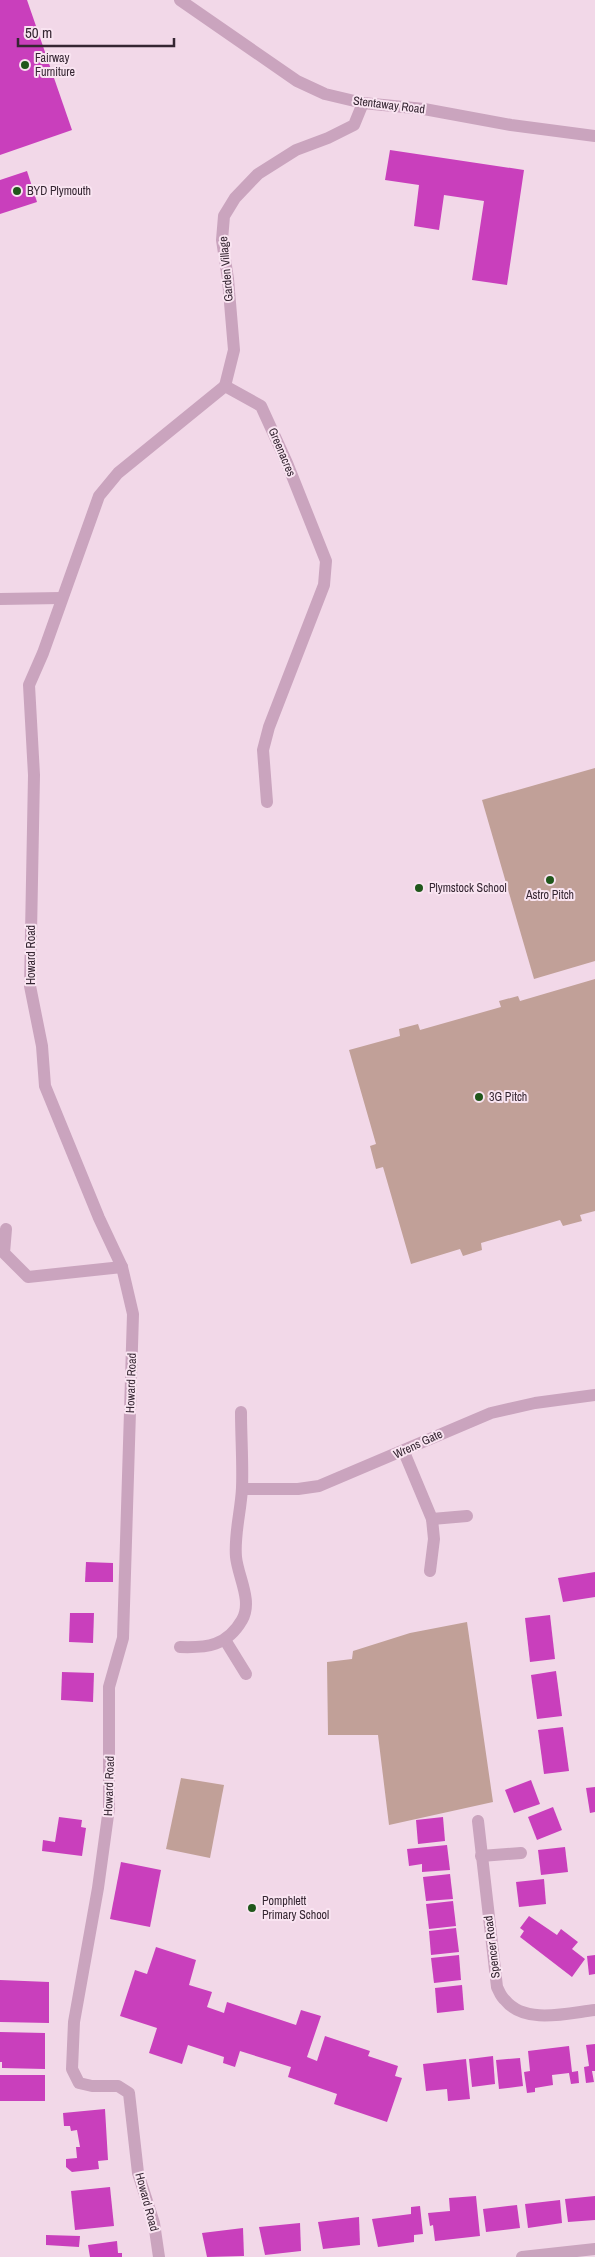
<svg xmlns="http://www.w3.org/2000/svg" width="595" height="2257" font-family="'Archivo Narrow',sans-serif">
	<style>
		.green { fill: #c1a098 }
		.building { fill: #c93fbc }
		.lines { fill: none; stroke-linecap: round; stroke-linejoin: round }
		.minor { stroke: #caa4be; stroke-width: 12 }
		.poi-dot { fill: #20571b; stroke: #f9e4f1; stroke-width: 2 }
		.labels { text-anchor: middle; stroke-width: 4; stroke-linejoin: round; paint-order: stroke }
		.poi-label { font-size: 12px; fill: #352632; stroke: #f9e4f1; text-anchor: start }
		.street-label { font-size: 12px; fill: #352632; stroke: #f9e4f1 }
	</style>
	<rect width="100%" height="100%" fill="#f2d8e8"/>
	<g class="green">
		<polygon points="595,768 595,961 534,979 482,800"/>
		<polygon points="595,979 595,1211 580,1215 582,1221 563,1226 560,1220 481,1243 482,1250 463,1256 460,1249 411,1264 383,1167 376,1169 370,1146 376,1144 349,1050 400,1036 399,1029 418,1024 420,1030 501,1007 499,1001 518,996 520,1001"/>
		<polygon points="467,1622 493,1802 389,1825 378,1735 328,1735 327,1662 352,1659 353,1651 410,1633"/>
		<polygon points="181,1778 224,1785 210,1858 166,1849"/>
	</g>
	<g class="building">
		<polygon points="0,0 27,0 72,130 0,155"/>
		<polygon points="390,150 524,170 507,285 472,280 484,201 444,195 439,230 414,226 419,185 385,180"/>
		<polygon points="27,171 37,202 0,214 0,180"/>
		<polygon points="86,1562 113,1563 113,1582 85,1582"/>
		<polygon points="595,1572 595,1597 563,1602 558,1578"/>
		<polygon points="70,1613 94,1613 93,1643 69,1642"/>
		<polygon points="550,1615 555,1659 530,1662 525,1618"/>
		<polygon points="556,1671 562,1716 537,1719 531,1675"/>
		<polygon points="62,1672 94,1673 93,1702 61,1700"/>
		<polygon points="563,1727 569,1771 544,1774 538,1730"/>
		<polygon points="531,1780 540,1804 514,1813 505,1790"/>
		<polygon points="595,1787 595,1812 590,1813 586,1788"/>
		<polygon points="553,1807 562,1830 537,1840 528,1817"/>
		<polygon points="59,1817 82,1820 81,1827 86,1828 82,1856 42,1851 43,1840 55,1842"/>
		<polygon points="443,1817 445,1841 418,1844 416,1820"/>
		<polygon points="447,1845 450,1870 422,1872 422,1864 409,1866 407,1849"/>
		<polygon points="565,1847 568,1872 541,1875 538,1850"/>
		<polygon points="121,1862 161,1870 150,1927 110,1919"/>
		<polygon points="450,1874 453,1899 426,1901 423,1877"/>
		<polygon points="544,1879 546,1904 519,1907 516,1882"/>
		<polygon points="453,1901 456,1926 429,1929 426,1904"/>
		<polygon points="529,1916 557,1935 561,1929 578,1942 572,1949 585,1959 572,1977 520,1937 524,1931 520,1928"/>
		<polygon points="456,1928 459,1952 431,1955 429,1931"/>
		<polygon points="156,1947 196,1960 189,1985 212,1992 207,2007 224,2013 227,2002 296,2025 301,2010 321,2016 307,2057 317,2061 325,2036 370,2051 368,2056 398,2066 395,2076 402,2078 387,2122 334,2104 337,2094 288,2077 291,2067 240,2051 235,2067 223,2063 224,2057 188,2045 182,2064 149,2053 157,2028 120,2016 135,1970 147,1974"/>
		<polygon points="459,1955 461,1980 434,1983 431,1958"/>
		<polygon points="595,1955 595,1974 589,1975 587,1956"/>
		<polygon points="0,1980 49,1982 49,2023 0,2022"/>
		<polygon points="462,1985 464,2010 437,2013 435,1988"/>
		<polygon points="0,2032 45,2033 45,2069 2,2068 2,2062 0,2062"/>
		<polygon points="595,2044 595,2071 592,2071 594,2082 586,2083 584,2067 589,2066 586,2045"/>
		<polygon points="569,2046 572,2072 578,2071 579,2083 571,2084 569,2073 552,2075 553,2085 535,2088 535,2092 527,2093 524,2072 530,2071 528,2051"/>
		<polygon points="493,2056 495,2084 472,2087 469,2059"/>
		<polygon points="520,2058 523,2086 499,2089 496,2060"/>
		<polygon points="466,2059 470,2099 448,2101 447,2089 426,2091 423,2064"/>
		<rect x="0" y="2075" width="45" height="26"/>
		<polygon points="105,2109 108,2160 98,2161 99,2169 72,2172 66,2167 66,2159 77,2158 76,2147 80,2147 77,2130 71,2131 70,2126 64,2126 63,2113"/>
		<polygon points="110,2187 114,2226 75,2230 71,2191"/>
		<polygon points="476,2196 480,2236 435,2241 433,2225 430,2226 428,2213 450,2211 449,2198"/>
		<polygon points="595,2196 595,2220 568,2222 565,2199"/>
		<polygon points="560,2200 562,2223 528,2228 525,2204"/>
		<polygon points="517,2205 520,2228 486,2232 483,2209"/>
		<polygon points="420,2206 423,2234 414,2235 414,2242 378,2247 372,2219 411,2214 411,2207"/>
		<polygon points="359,2217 360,2245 323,2249 318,2222"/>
		<polygon points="300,2223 301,2251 265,2255 259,2227"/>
		<polygon points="243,2228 244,2256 207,2257 202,2233"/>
		<polygon points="46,2235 80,2236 79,2247 46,2245"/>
		<polygon points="117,2241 118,2253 122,2253 122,2257 90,2257 88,2245"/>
	</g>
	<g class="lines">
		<g class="minor">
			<polyline points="180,0 297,81 325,94 363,103 424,109 511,125 595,136"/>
			<polyline points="225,386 261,406 287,463 326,561 324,585 269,727 263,750 267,802"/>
			<polyline points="225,386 234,350 228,279 222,240 224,216 235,198 258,174 296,150 328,138 354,125 363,103"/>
			<polyline points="0,599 61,598"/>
			<polyline points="6,1229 4,1253 28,1277 122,1267"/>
			<polyline points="404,1452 432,1519 434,1539 430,1571"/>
			<polyline points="242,1489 298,1489 319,1486 491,1413 535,1403 595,1395"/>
			<polyline points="432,1519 467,1516"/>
			<polyline points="225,1640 246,1674"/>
			<path d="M 180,1647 C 207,1648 227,1646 242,1620 C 253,1601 238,1577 236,1557 C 234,1534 241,1511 242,1488 C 243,1463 241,1437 241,1412"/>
			<path d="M 478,1821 L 497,1987 C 499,1991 501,1997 505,2000 C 525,2025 568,2013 595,2010"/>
			<polyline points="481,1856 521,1853"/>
			<polyline points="159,2257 154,2223 138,2173 129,2093 118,2086 92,2086 79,2083 72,2069 74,2022 98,1888 109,1808 109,1687 123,1638 133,1314 122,1267 99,1218 45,1086 42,1046 30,986 34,775 29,685 43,653 99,496 118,473 225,386"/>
			<polyline points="522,2257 595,2249"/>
		</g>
	</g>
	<g class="poi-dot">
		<circle cx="25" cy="65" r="5"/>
		<circle cx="17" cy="191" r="5"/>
		<circle cx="550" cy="880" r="5"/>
		<circle cx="419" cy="888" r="5"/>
		<circle cx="479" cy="1097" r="5"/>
		<circle cx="252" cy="1908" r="5"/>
	</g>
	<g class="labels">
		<g class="poi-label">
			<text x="35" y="62">Fairway<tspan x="35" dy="14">Furniture</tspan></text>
			<text x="27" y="195">BYD Plymouth</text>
			<text x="429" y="892">Plymstock School</text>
			<text x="550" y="899" text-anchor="middle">Astro Pitch</text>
			<text x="489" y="1101">3G Pitch</text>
			<text x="262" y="1905">Pomphlett<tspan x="262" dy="14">Primary School</tspan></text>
		</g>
		<g class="street-label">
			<text transform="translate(389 105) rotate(7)" y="4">Stentaway Road</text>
			<text transform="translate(226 269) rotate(-95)" y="4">Garden Village</text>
			<text transform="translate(282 452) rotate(67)" y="4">Greenacres</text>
			<text transform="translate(31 955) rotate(-90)" y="4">Howard Road</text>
			<text transform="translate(131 1383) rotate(-88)" y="4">Howard Road</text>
			<text transform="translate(418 1444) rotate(-25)" y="4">Wrens Gate</text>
			<text transform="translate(109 1786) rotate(-88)" y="4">Howard Road</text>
			<text transform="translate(492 1947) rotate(-97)" y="4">Spencer Road</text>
			<text transform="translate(147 2202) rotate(75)" y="4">Howard Road</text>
		</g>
	</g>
	<path d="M18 38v8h156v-8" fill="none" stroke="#352632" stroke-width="2.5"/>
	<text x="25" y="38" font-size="15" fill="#352632" stroke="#f9e4f1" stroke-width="4" paint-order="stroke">50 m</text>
</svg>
